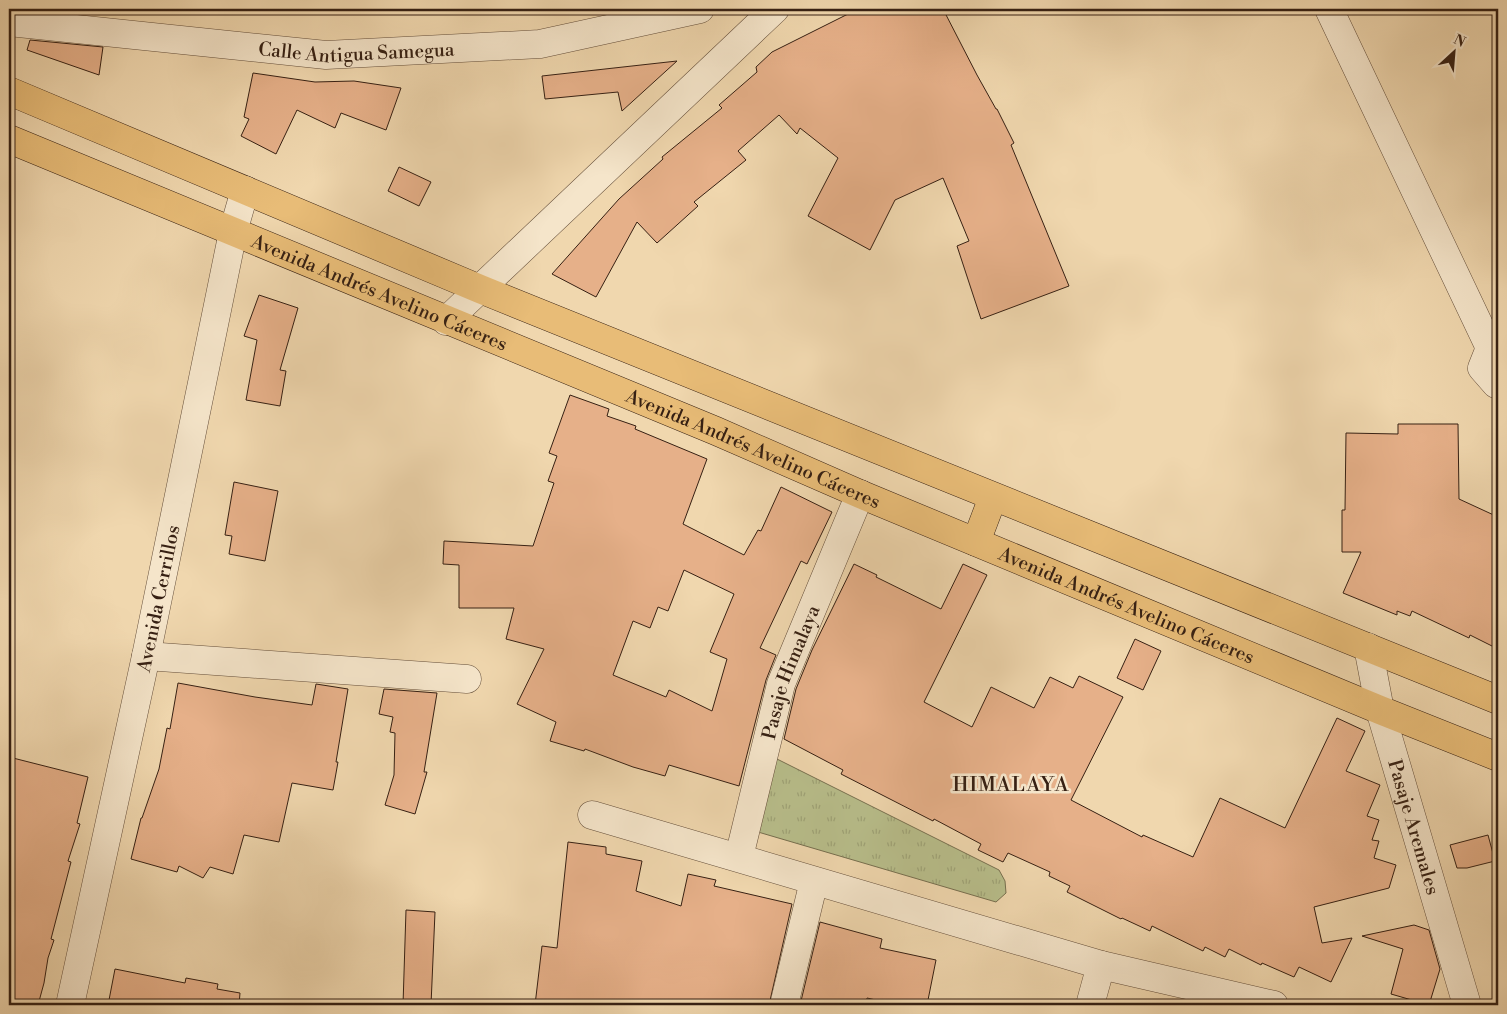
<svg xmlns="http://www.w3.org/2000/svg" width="1507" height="1014" font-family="'Libre Bodoni',serif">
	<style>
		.grass { fill: url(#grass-tufts); stroke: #776f4f }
		.building { fill: #e6b089; stroke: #362013; fill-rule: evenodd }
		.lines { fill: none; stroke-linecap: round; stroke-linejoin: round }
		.minor-casing { stroke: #644e3a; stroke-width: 29 }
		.highway-casing { stroke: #362013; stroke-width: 29 }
		.minor { stroke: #f5e5ca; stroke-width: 28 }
		.highway { stroke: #e8bc77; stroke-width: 28 }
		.labels { text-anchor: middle; stroke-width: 5; stroke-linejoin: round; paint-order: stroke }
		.street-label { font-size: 19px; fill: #362013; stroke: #f5e5ca }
		.neighbourhood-label { font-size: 20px; letter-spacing: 1px; fill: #362013; stroke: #f5e5ca }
	</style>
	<defs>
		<pattern id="grass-tufts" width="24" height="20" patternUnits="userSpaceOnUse" patternTransform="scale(1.25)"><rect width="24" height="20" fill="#b8be8b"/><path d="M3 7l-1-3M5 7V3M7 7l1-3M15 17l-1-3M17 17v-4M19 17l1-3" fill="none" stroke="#9fa377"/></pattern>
	</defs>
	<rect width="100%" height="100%" fill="#f0d7ae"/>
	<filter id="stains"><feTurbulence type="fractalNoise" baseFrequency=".004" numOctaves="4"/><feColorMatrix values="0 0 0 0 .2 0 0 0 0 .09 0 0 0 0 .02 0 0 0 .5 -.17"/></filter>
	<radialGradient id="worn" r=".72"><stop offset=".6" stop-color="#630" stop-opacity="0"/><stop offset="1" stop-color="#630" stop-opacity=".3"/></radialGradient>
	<polygon class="grass" points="775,758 999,870 1005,881 1006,893 996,902 758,832"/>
	<g class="building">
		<polygon points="858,9 943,9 977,75 996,109 997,109 1014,143 1011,145 1069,286 981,319 957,246 969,241 943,178 895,200 870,250 808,216 838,158 800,128 797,134 779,115 738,151 746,160 694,202 698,206 657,243 637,222 596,297 552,274 619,199 663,159 662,157 722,108 719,105 757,72 756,67 772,52"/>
		<polygon points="30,40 103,47 99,75 27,50"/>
		<polygon points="677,61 622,111 618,92 545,99 542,76"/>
		<polygon points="253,73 315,82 354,81 401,88 386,130 341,113 335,128 297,110 276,154 241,136 249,119 244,117"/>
		<polygon points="399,167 431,182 419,206 388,191"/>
		<polygon points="259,295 298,308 280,370 286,371 280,406 246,400 257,340 244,336"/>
		<path d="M 570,395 L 609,409 L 607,416 L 636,426 L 635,429 L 707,459 L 683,524 L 744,555 L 758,530 L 761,531 L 781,487 L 832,512 L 807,564 L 801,561 L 760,648 L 776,655 L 766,680 L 739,786 L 669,765 L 665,776 L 633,767 L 585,749 L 584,751 L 550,741 L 556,722 L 517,704 L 544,649 L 506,639 L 514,608 L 459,608 L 459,565 L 443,564 L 444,541 L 533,546 L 554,483 L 548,481 L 557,456 L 549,453 ZM 684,570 L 734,594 L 710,652 L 727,659 L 712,711 L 669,690 L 666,697 L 613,675 L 633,621 L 650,628 L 658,607 L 668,611 Z"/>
		<polygon points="1398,424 1458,424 1459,499 1498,517 1498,649 1470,635 1469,638 1412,611 1410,616 1397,611 1397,615 1343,593 1361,552 1342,552 1342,510 1345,510 1346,433 1398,434"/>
		<polygon points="234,482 278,491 265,561 229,554 232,536 225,535"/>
		<polygon points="854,564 877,575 876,577 941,609 963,564 987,575 924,702 972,727 991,687 1034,708 1050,677 1073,688 1079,676 1123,697 1071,800 1142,837 1143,835 1193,857 1220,798 1285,828 1337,718 1365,731 1346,771 1380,785 1367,816 1379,820 1372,840 1379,841 1374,858 1396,865 1389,888 1314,907 1322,943 1352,938 1331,982 1299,967 1294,977 1262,963 1261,965 1229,949 1225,957 1205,947 1203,951 1152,926 1150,931 1122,918 1121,919 1067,892 1070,886 1049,876 1050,872 1008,853 1003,862 978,850 981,844 934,819 933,821 841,774 843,770 784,739 796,689 812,650"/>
		<polygon points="1135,639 1161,651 1143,690 1117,678"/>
		<polygon points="178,683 255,697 312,705 316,684 348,689 336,762 338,762 333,790 292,783 279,842 244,835 233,874 210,867 203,878 179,866 177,872 131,859 141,818 142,818 159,769 167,728 170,729"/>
		<polygon points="384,689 437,693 424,772 427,772 415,814 385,805 394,775 395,733 390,732 393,717 379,714"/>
		<polygon points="9,757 88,777 77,823 80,824 68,861 71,862 51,939 54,940 48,958 44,983 38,1005 9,1005"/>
		<polygon points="1488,835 1495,861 1467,868 1457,868 1450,845"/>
		<polygon points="568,842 606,847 606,854 642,861 636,891 681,906 688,874 716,880 714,886 792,904 769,1005 535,1005 542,946 557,948"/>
		<polygon points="406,910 435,912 431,1005 403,1005"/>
		<polygon points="820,922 882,939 880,948 936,960 927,1005 898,1005 867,998 866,1005 820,1005 801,1001"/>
		<polygon points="1414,925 1429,930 1440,969 1429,1005 1391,994 1403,949 1362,936"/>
		<polygon points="115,969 185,983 186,978 218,984 217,989 240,993 239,1005 128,1005 109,1000"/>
	</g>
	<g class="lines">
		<g class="minor-casing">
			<g id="minor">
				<polyline points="1329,9 1490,348"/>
				<path id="s1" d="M 9,22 L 326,55 L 540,44 L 700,9"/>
				<polyline points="446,321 775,9"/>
				<polyline points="1498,346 1490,348 1482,368 1496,384 1498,384"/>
				<path id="s2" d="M 1368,647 L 1380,710 L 1467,1005"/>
				<polyline points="146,656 467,679"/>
				<polyline points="592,815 1101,965 1274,1005"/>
				<path id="s3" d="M 739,857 L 781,684 L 860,494"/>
				<path id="s4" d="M 70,1005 L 146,656 L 233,232 L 245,190"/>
				<polyline points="784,1005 814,881"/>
				<polyline points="1090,1005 1101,965"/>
			</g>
		</g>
		<g class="highway-casing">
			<g id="highway">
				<polyline points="9,91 480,289 1498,700"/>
				<path id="s5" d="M 9,139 L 716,431 L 860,494 L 1380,710 L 1498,757"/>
				<polyline points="976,542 993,497"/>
			</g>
		</g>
		<use href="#minor" class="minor"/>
		<use href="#highway" class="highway"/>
	</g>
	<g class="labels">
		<g class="street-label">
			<text dy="7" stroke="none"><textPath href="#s1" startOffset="349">Calle Antigua Samegua</textPath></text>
			<text dy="7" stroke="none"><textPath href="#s5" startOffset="401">Avenida Andrés Avelino Cáceres</textPath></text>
			<text dy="7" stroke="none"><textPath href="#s5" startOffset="806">Avenida Andrés Avelino Cáceres</textPath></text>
			<text dy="7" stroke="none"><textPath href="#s4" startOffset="416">Avenida Cerrillos</textPath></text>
			<text dy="7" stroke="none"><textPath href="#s5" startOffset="1211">Avenida Andrés Avelino Cáceres</textPath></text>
			<text dy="7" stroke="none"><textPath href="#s3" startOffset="192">Pasaje Himalaya</textPath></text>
			<text dy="7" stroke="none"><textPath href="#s2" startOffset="186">Pasaje Aremales</textPath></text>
		</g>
		<g class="neighbourhood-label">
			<text x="1011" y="791">HIMALAYA</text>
		</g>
	</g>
	<rect width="1507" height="1014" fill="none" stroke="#f0d7ae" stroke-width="30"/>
	<rect x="10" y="10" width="1487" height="994" fill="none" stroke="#362013" stroke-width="2.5"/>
	<rect x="15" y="15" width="1477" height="984" fill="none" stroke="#362013"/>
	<g transform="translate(1454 52) rotate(26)" stroke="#f5e5ca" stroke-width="4" paint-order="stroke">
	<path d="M0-4L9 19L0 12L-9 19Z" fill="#362013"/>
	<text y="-8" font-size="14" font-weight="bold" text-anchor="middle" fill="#362013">N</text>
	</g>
	<rect width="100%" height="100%" filter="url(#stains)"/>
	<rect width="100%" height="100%" fill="url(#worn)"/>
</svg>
